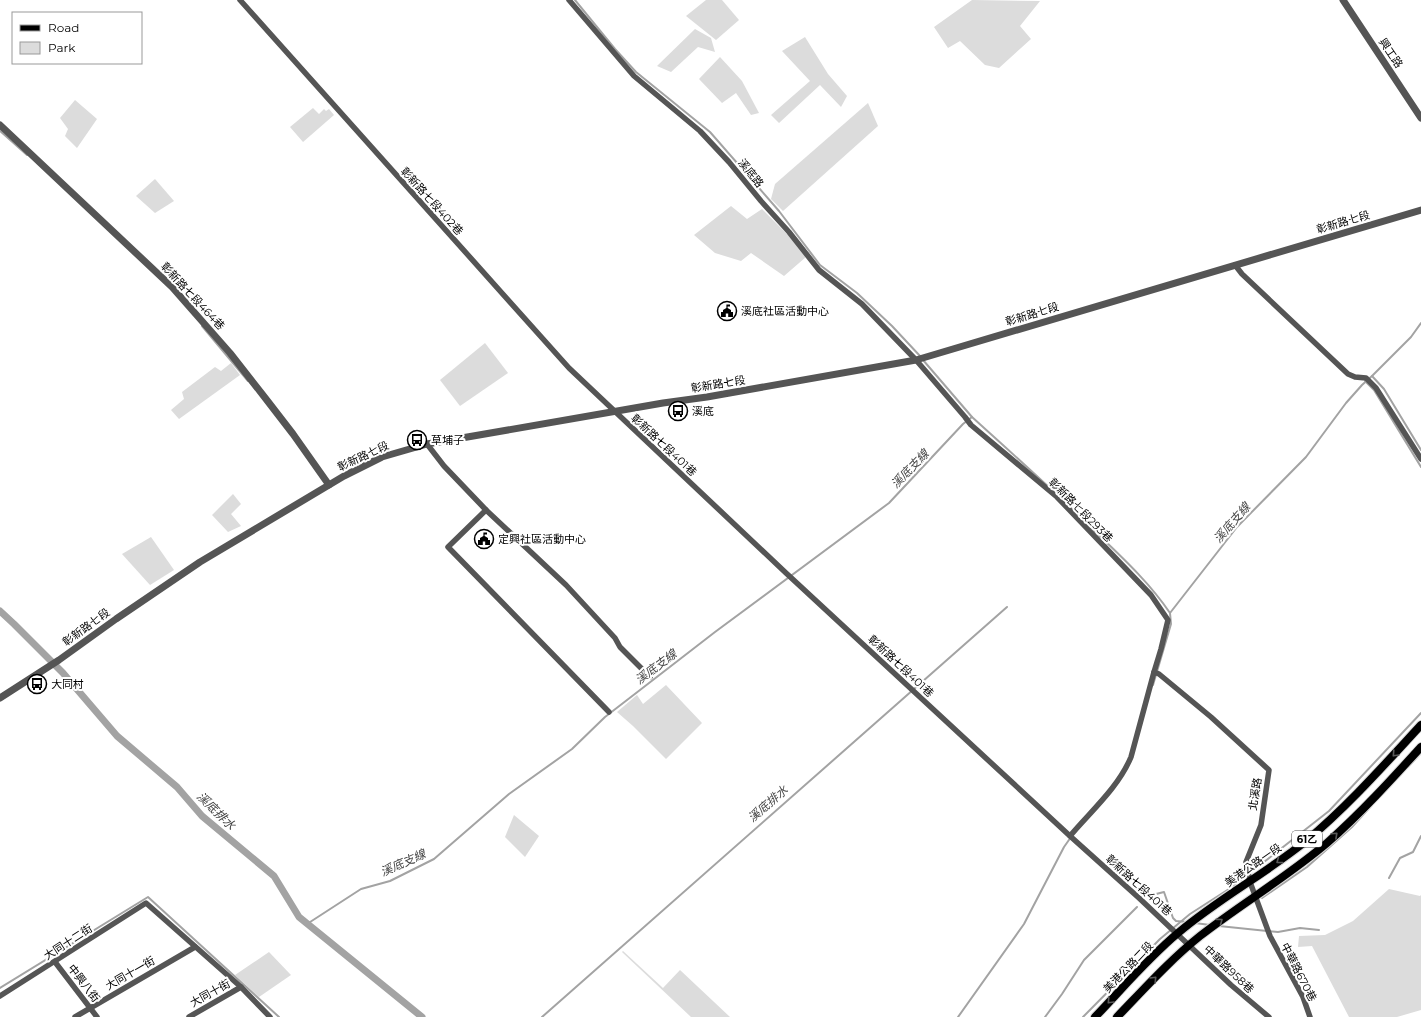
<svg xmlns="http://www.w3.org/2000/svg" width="1421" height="1017" font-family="Montserrat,'Noto Sans TC',sans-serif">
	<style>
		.green { fill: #dcdcdc }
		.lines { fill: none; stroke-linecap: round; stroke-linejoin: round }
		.stream { stroke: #a3a3a3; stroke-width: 2 }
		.canal { stroke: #a3a3a3; stroke-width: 7 }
		.primary-casing { stroke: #dbdbdb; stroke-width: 10 }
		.minor { stroke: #555; stroke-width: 5.5 }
		.tertiary { stroke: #555; stroke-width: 7 }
		.primary { stroke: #000; stroke-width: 8 }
		.oneway { stroke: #595959 }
		.labels { text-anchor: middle; stroke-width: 4; stroke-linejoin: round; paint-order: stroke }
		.shield { fill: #fff; stroke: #4c4c4c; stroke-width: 1 }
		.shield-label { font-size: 10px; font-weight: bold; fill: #000 }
		.street-label { font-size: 11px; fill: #000; stroke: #fff }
		.poi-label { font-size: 11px; fill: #000; stroke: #fff; text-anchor: start }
		.water-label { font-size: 12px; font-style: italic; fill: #444; stroke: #fff }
	</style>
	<rect width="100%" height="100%" fill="#fff"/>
	<g class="green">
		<polygon points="706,0 722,0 739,20 716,40 686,16"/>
		<polygon points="972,0 1040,1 1020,26 1031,39 999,68 985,65 960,41 948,48 934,27"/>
		<polygon points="695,29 711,38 715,52 698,47 671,72 657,66"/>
		<polygon points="805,37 828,74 847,96 841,107 820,85 779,123 771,115 810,81 782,51"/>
		<polygon points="720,57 742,81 759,113 751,115 736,93 722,103 699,79"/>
		<polygon points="75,100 97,119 77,148 65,136 68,129 60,118"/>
		<polygon points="868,103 878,126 783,211 771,199 775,184"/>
		<polygon points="313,108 319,114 324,109 326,111 329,109 334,115 303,142 290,127"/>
		<polygon points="155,179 174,201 155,213 136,196"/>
		<polygon points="731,206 747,219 762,209 801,248 806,257 784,276 751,253 741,261 715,253 694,235"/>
		<polygon points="485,343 508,373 460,406 440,380"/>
		<polygon points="231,363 240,375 179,419 171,410 184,399 182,392 215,367 221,371"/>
		<polygon points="233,494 241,504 231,514 241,526 228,532 212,515"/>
		<polygon points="151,537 174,570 150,585 122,554"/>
		<polygon points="666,685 702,723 666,759 633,726 617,712 637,695 643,704"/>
		<polygon points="514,815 539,836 525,857 505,837"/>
		<polygon points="1389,889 1420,896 1421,895 1421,1010 1397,1017 1349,1017 1312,946 1298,947 1299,936 1325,935 1353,921"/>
		<polygon points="623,951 663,988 680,970 730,1017 691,1017 622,952"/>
		<polygon points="269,952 291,975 259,997 235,975"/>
	</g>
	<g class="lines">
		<g class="stream">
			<polyline points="575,0 615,49 636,72 710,132 779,211 820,265 857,293 892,326 920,356"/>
			<polyline points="0,131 27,155"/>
			<polyline points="202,326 248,381"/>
			<polyline points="923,360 972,417"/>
			<polyline points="1372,376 1411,337 1421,323"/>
			<polyline points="1365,381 1374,390 1421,467"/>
			<polyline points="1153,685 1171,624 1170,613"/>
			<polyline points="1408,767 1421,753"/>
			<polyline points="1389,878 1400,858 1413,852 1421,836"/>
			<polyline points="1148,896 1164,892 1173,918 1176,921 1187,922"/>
			<polyline points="1262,898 1307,867 1352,827 1372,805"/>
			<polyline points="1195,923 1210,925"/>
			<path d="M 307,924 L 361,889 L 390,881 L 434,859 L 509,794 L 572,749 L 605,717 L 640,690 L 715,632 L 889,503 L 963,424 L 972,417 C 1016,457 1060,496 1103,539 C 1127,562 1151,585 1170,613 L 1237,527 L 1306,457 L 1346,403 L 1362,385 L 1372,376 L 1384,389 L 1421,450"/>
			<polyline points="1219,926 1278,932 1300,928 1319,930"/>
			<polyline points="0,988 148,897 279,1017"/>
			<polyline points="542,1017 1007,607"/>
			<polyline points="958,1017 1024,924 1064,847 1071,837"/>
			<polyline points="1045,1017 1062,994 1084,960 1137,907"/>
			<polyline points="1083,1017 1160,939 1190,914 1232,887 1329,811 1421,713"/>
		</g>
		<polyline class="canal" points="0,611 14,624 63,673 117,736 177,787 202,816 274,876 299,917 422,1017"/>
		<g class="primary-casing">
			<g id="primary">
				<path d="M 1095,1017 C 1122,989 1148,958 1178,933 C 1218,899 1265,874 1306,841 C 1348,806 1384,765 1421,725"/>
				<path d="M 1117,1017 C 1144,989 1170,960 1200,936 C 1241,904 1287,877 1327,843 C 1361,813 1391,780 1421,747"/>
			</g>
		</g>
		<g class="minor">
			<polyline points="240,0 569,368 786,573 1070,836 1139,898 1231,985 1269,1017"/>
			<polyline points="569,0 634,76 700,131 729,162 761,201 789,232 819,270 862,304 916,360 965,417 971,425 1057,497 1151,595 1168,620 1161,649 1154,672 1159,674 1211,717 1269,770 1261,825 1246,862 1250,882 1270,936 1303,997 1310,1017"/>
			<polyline points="1235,265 1242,274 1348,374 1355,377 1366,378 1376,388 1421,459"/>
			<polyline points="427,444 444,466 486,510 566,585 615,638 620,647 650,677"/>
			<polyline points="486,510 448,547 609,712"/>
			<path d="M 1070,836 C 1091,811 1118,788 1131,757 L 1154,672"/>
			<polyline points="55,962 97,1017"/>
			<polyline points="0,996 146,903 241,987 270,1017"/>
			<polyline points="75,1017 195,947"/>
			<polyline points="189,1017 241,987"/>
		</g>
		<g class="tertiary">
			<polyline points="1343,0 1421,118"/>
			<polyline points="0,125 172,287 230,353 266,399 293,434 329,485"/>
			<polyline points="0,698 59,660 116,619 200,562 344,476 382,457 427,444 663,403 707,397 916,360 1421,210"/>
		</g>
		<use href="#primary" class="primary"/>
	</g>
	<defs><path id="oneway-chevron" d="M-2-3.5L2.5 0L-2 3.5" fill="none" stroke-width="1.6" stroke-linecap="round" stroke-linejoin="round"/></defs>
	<g class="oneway">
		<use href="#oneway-chevron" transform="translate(1395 754) rotate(133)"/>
		<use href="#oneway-chevron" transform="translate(1335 835) rotate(-43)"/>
		<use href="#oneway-chevron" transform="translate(1279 861) rotate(143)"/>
		<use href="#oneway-chevron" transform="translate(1220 921) rotate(-36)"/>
		<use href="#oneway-chevron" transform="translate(1154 979) rotate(-46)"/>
		<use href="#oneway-chevron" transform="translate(1110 1001) rotate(133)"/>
	</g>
	<defs>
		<g id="civic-ring" transform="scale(1)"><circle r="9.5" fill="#fff" stroke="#000" stroke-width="1.5"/><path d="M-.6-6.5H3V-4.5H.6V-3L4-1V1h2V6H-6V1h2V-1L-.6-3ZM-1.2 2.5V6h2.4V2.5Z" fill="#000"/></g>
		<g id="bus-ring" transform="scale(1)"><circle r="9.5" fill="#fff" stroke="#000" stroke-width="1.5"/><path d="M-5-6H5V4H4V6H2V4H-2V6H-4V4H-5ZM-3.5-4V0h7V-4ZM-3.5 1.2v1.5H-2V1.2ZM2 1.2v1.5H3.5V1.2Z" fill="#000"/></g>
	</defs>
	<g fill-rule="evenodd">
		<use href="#civic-ring" x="727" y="311"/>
		<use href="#bus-ring" x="678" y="411"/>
		<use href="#bus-ring" x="417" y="440"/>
		<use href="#civic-ring" x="484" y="539"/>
		<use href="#bus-ring" x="37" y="684"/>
	</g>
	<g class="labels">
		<rect class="shield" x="1292" y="831" width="30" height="16" rx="3"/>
		<g class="shield-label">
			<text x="1307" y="843">61乙</text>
		</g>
		<g class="street-label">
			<text transform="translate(1391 53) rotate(56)" y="4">興工路</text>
			<text transform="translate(751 173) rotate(51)" y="4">溪底路</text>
			<text transform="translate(432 201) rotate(48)" y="4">彰新路七段402巷</text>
			<text transform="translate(1343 222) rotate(-16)" y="4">彰新路七段</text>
			<text transform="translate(193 296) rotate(47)" y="4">彰新路七段464巷</text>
			<text transform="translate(1032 314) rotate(-17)" y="4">彰新路七段</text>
			<text transform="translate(718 384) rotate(-9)" y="4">彰新路七段</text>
			<text transform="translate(664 445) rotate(43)" y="4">彰新路七段401巷</text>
			<text transform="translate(363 456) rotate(-25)" y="4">彰新路七段</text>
			<text transform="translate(1081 510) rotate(45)" y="4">彰新路七段293巷</text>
			<text transform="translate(86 627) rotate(-36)" y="4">彰新路七段</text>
			<text transform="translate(901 666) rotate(43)" y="4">彰新路七段401巷</text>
			<text transform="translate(1255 794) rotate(-81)" y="4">北溪路</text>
			<text transform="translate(1253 865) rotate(-35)" y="4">美港公路一段</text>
			<text transform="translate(1139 885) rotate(42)" y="4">彰新路七段401巷</text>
			<text transform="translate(68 942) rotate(-33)" y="4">大同十二街</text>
			<text transform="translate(1128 967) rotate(-46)" y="4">美港公路二段</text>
			<text transform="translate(1229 969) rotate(43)" y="4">中華路958巷</text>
			<text transform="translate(1299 972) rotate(63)" y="4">中華路670巷</text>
			<text transform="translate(130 973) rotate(-30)" y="4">大同十一街</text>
			<text transform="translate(84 983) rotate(52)" y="4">中興八街</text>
			<text transform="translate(210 993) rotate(-29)" y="4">大同十街</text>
		</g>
		<g class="poi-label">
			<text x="741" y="315">溪底社區活動中心</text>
			<text x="692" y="415">溪底</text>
			<text x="431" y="444">草埔子</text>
			<text x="498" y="543">定興社區活動中心</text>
			<text x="51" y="688">大同村</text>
		</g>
		<g class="water-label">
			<text transform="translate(910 469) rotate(-46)" y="4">溪底支線</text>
			<text transform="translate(1232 523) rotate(-49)" y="4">溪底支線</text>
			<text transform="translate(656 667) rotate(-37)" y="4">溪底支線</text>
			<text transform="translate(768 804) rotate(-41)" y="4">溪底排水</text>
			<text transform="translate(216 811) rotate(44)" y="4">溪底排水</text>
			<text transform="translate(403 863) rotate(-24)" y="4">溪底支線</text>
		</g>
	</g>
	<rect x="12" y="12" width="130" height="52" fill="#ffffff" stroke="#999999"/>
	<rect x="20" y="25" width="20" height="6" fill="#000000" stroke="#999999"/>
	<text x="48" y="32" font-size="12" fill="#000000">Road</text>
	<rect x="20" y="42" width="20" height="12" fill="#dcdcdc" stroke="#999999"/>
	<text x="48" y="52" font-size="12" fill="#000000">Park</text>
</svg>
